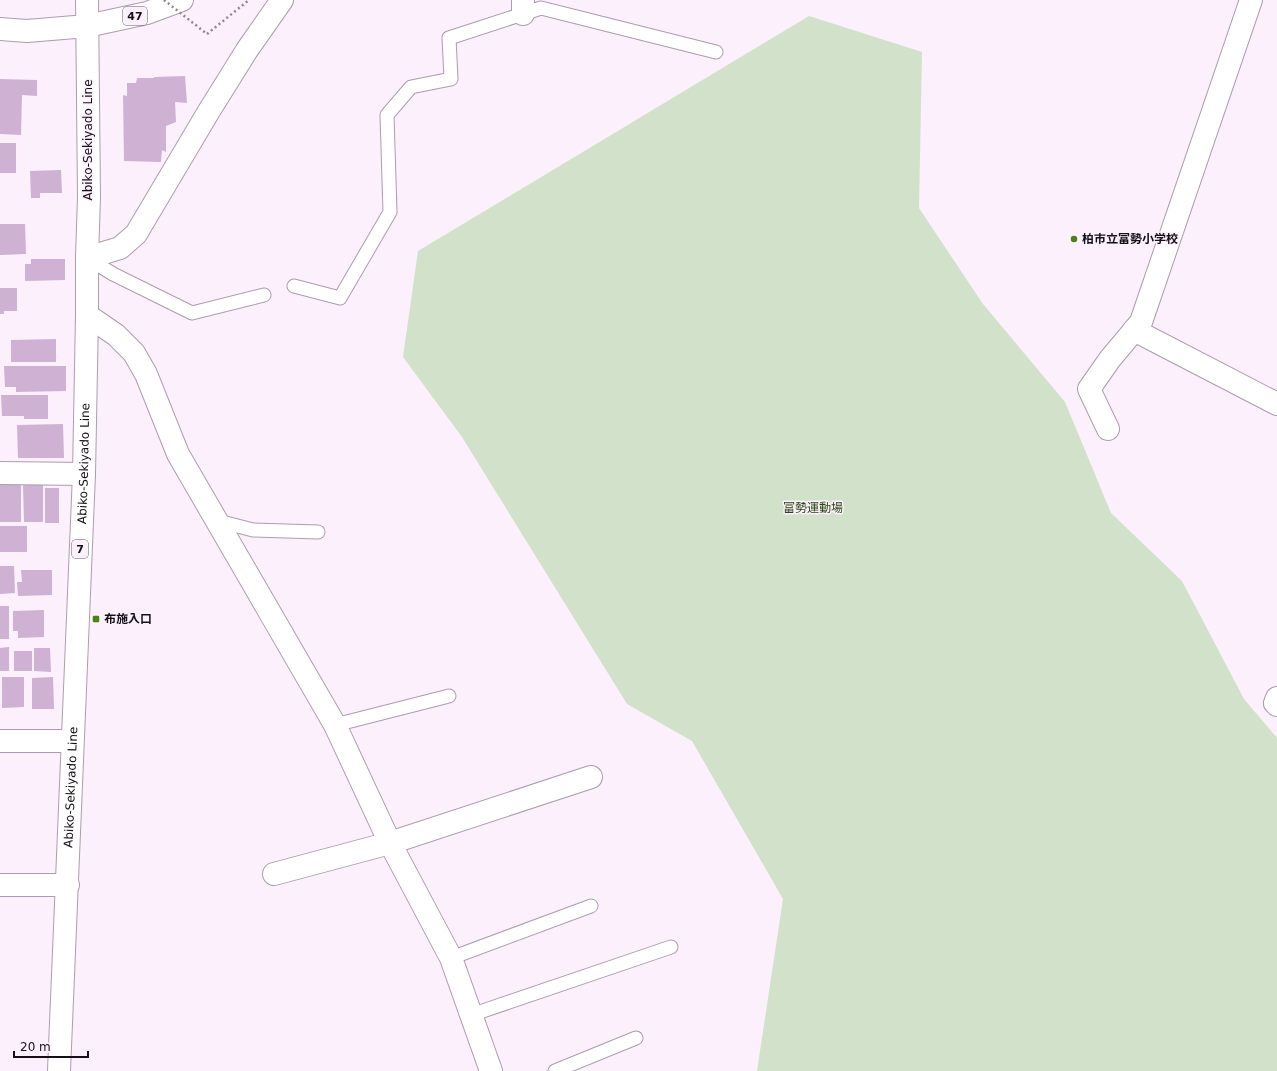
<svg xmlns="http://www.w3.org/2000/svg" width="1277" height="1071" font-family="'DejaVu Sans','Noto Sans JP',sans-serif">
	<style>
		.green { fill: #d2e1c9 }
		.building { fill: #ceb1d3 }
		.lines { fill: none; stroke-linecap: round; stroke-linejoin: round }
		.service-casing { stroke: #ad9caf; stroke-width: 15 }
		.minor-casing { stroke: #ad9caf; stroke-width: 24 }
		.tertiary-casing { stroke: #ad9caf; stroke-width: 24 }
		.primary-casing { stroke: #ad9caf; stroke-width: 24 }
		.path { stroke: #8f8690; stroke-width: 2.5; stroke-dasharray: 2 3; stroke-linecap: butt }
		.service { stroke: #fff; stroke-width: 13 }
		.minor { stroke: #fff; stroke-width: 22 }
		.tertiary { stroke: #fff; stroke-width: 22 }
		.primary { stroke: #fff; stroke-width: 22 }
		.path-bridge { stroke: #8f8690; stroke-width: 2.5; stroke-dasharray: 2 3; stroke-linecap: butt }
		.poi-dot { fill: #4c8116; stroke: #fbf0fc; stroke-width: 1.5 }
		.labels { text-anchor: middle; stroke-width: 3; stroke-linejoin: round; paint-order: stroke }
		.shield { fill: #fbf0fc; stroke: #5a525b; stroke-width: 1 }
		.shield-label { font-size: 11px; font-weight: bold; fill: #150f16 }
		.street-label { font-size: 12px; fill: #150f16; stroke: #fbf0fc }
		.poi-label { font-size: 12px; font-weight: bold; fill: #150f16; stroke: #fbf0fc; text-anchor: start }
		.park-label { font-size: 12px; fill: #294610; stroke: #fbf0fc }
	</style>
	<rect width="100%" height="100%" fill="#fbf0fc"/>
	<polygon class="green" points="809,16 922,52 919,208 983,304 1065,402 1111,513 1182,581 1244,699 1277,738 1277,1071 757,1071 783,899 692,741 627,704 462,437 403,357 418,251"/>
	<g class="building">
		<polygon points="185,76 187,103 175,102 176,122 166,126 166,152 162,150 161,162 124,161 123,95 127,96 127,83 136,83 137,78 154,78 154,77"/>
		<polygon points="0,79 37,80 37,96 22,95 21,135 0,134"/>
		<rect x="0" y="143" width="16" height="30"/>
		<polygon points="61,170 62,193 40,193 40,198 31,198 30,171"/>
		<polygon points="0,224 25,224 26,254 0,255"/>
		<polygon points="31,259 65,259 65,280 25,281 25,264 31,264"/>
		<polygon points="0,288 17,288 17,311 4,311 4,314 0,314"/>
		<polygon points="56,339 56,362 11,362 11,340"/>
		<polygon points="4,366 66,366 66,391 16,392 16,387 5,387"/>
		<polygon points="1,395 48,395 48,419 24,419 24,416 2,416"/>
		<polygon points="63,424 64,458 18,458 17,425"/>
		<rect x="0" y="484" width="21" height="38"/>
		<polygon points="23,485 43,485 43,522 24,522"/>
		<rect x="45" y="488" width="14" height="35"/>
		<rect x="0" y="526" width="27" height="26"/>
		<polygon points="0,566 14,566 15,593 0,594"/>
		<polygon points="21,570 52,570 52,595 18,596 17,582 22,582"/>
		<rect x="0" y="606" width="9" height="33"/>
		<polygon points="44,610 44,637 18,638 18,631 13,631 13,611"/>
		<polygon points="9,647 9,671 0,671 0,648"/>
		<polygon points="34,648 50,648 51,672 34,671"/>
		<rect x="14" y="651" width="18" height="20"/>
		<polygon points="2,677 24,677 24,707 2,708"/>
		<polygon points="53,677 54,709 32,709 32,678"/>
	</g>
	<g class="lines">
		<g class="service-casing">
			<g id="service">
				<polyline points="87,258 113,274 192,313 264,295"/>
				<polyline points="294,286 340,298 390,212 387,115 411,87 451,79 449,38 541,8 716,52"/>
				<polyline points="218,521 253,530 318,532"/>
				<polyline points="335,725 449,696"/>
				<polyline points="451,958 591,906"/>
				<polyline points="471,1015 671,947"/>
				<polyline points="555,1071 636,1038"/>
			</g>
		</g>
		<g class="minor-casing">
			<g id="minor">
				<polyline points="87,258 120,248 136,234 209,111 247,50 282,0"/>
				<polyline points="87,315 116,335 134,353 146,374 178,454 335,725 390,843 451,958 491,1071"/>
				<polyline points="1134,330 1277,404"/>
				<polyline points="1108,429 1089,389 1110,359 1141,322 1251,0"/>
				<polyline points="0,473 84,474"/>
				<polyline points="1277,698 1275,703 1277,705"/>
				<polyline points="0,741 72,741"/>
				<polyline points="274,874 390,843 591,777"/>
				<polyline points="0,885 68,885"/>
			</g>
		</g>
		<g class="tertiary-casing">
			<g id="tertiary">
				<polyline points="523,14 523,0"/>
				<polyline points="0,29 27,31 87,26"/>
			</g>
		</g>
		<g class="primary-casing">
			<g id="primary">
				<polyline points="87,26 147,13 182,0"/>
				<path id="s1" d="M 59,1071 L 84,474 L 87,315 L 87,258 L 89,197 L 87,0"/>
			</g>
		</g>
		<polyline class="path" points="207,34 249,0"/>
		<use href="#service" class="service"/>
		<use href="#minor" class="minor"/>
		<use href="#tertiary" class="tertiary"/>
		<use href="#primary" class="primary"/>
		<polyline class="path-bridge" points="164,0 207,34"/>
	</g>
	<g class="poi-dot">
		<circle cx="1074" cy="239" r="4"/>
		<rect x="92" y="615" width="8" height="8" rx="2"/>
	</g>
	<g class="labels">
		<g class="shield">
			<rect x="123" y="7" width="24" height="18" rx="3"/>
			<rect x="72" y="540" width="16" height="18" rx="3"/>
		</g>
		<g class="shield-label">
			<text x="135" y="20">47</text>
			<text x="80" y="553">7</text>
		</g>
		<g class="street-label">
			<text transform="translate(88 140) rotate(-90)" y="4">Abiko-Sekiyado Line</text>
			<text dy="4" stroke="none"><textPath href="#s1" startOffset="608">Abiko-Sekiyado Line</textPath></text>
			<text dy="4" stroke="none"><textPath href="#s1" startOffset="284">Abiko-Sekiyado Line</textPath></text>
		</g>
		<g class="poi-label">
			<text x="1082" y="243">柏市立富勢小学校</text>
			<text x="104" y="623">布施入口</text>
		</g>
		<g class="park-label">
			<text x="813" y="512">富勢運動場</text>
		</g>
	</g>
	<path d="M14 1051v6h74v-6" fill="none" stroke="#150f16" stroke-width="2"/>
	<text x="20" y="1051" font-size="12" fill="#150f16" stroke="#fbf0fc" stroke-width="3" paint-order="stroke">20 m</text>
</svg>
